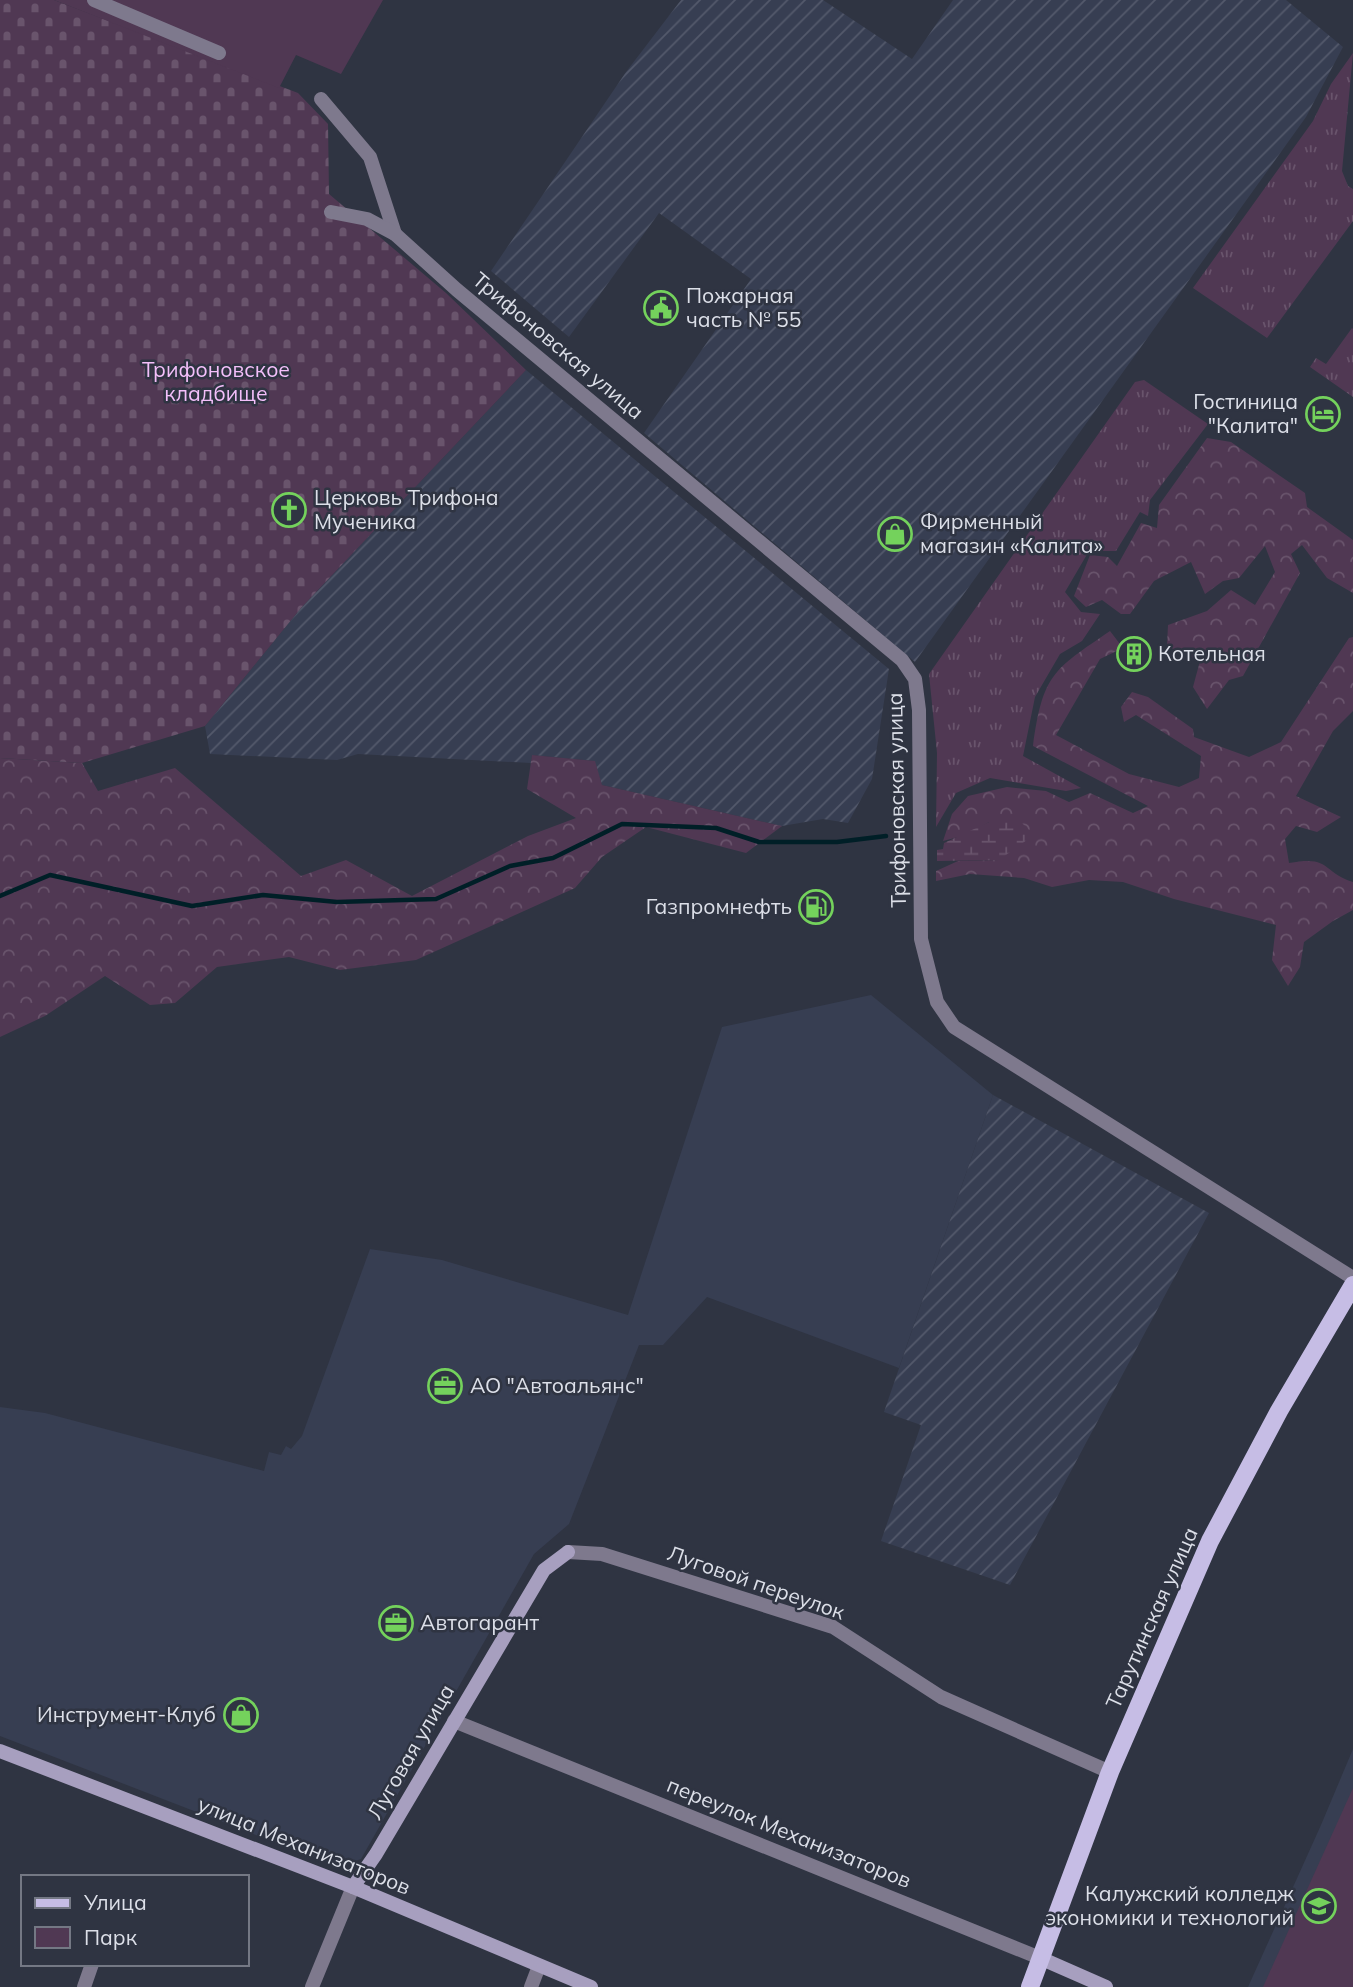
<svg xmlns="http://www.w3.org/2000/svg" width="1353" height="1987" font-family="Mulish,sans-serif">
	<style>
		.built { fill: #373e52 }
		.industrial { fill: url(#industrial-furrows) }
		.grass { fill: url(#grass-tufts) }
		.forest { fill: url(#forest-crowns) }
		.wetland { fill: url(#wetland-marsh) }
		.cemetery { fill: url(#cemetery-stones) }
		.green { fill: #503853 }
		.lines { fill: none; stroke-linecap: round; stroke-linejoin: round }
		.stream { stroke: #001f27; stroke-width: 4.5 }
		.street { stroke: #7e798d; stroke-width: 14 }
		.secondary { stroke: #a79fbf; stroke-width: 14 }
		.primary { stroke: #c6bde5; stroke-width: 18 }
		.labels { text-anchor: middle; stroke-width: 5; stroke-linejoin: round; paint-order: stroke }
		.poi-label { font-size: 21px; fill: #dcdfe8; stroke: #2f3442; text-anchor: start }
		.street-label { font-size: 21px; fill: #dcdfe8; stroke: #2f3442 }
		.park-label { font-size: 21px; fill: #f3bffa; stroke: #2f3442 }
	</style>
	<defs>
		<pattern id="industrial-furrows" width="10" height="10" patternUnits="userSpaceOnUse" patternTransform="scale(1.75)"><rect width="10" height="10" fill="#373e52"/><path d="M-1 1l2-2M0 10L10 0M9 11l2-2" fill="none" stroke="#53596b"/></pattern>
		<pattern id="grass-tufts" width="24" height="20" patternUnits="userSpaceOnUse" patternTransform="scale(1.75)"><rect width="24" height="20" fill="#503853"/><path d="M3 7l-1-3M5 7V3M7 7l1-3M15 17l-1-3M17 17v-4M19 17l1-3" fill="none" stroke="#69546c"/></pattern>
		<pattern id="forest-crowns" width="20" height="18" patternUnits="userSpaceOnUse" patternTransform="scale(1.75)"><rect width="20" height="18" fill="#503853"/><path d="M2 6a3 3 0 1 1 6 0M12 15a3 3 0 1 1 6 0" fill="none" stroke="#69546c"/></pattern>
		<pattern id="wetland-marsh" width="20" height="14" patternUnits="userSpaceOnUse" patternTransform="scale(1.75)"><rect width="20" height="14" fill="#503853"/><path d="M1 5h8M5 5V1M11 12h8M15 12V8" fill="none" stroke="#69546c"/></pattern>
		<pattern id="cemetery-stones" width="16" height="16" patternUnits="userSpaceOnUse" patternTransform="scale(1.75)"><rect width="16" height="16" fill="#503853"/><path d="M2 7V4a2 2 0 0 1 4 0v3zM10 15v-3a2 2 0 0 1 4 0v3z" fill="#69546c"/></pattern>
	</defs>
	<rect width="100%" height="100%" fill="#2f3442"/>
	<g class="built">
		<polygon points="871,995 993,1095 899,1368 707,1297 663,1345 639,1345 569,1524 534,1554 361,1859 339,1867 0,1736 0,1407 45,1413 264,1471 269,1452 281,1455 286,1446 291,1449 302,1436 370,1249 442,1260 628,1315 722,1027"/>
		<polygon points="1353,1749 1353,1987 1248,1987 1321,1825"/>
	</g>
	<g class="industrial">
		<polygon points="681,0 823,0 912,59 953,0 1286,0 1343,47 1306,117 915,662 644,433 751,279 659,213 569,337 491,271 626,72"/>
		<polygon points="526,370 889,669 872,779 848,823 823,819 782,826 602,785 594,761 532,755 531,763 358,754 337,760 210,754 205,726 301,608"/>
		<polygon points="993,1095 1209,1213 1010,1585 881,1541 921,1425 884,1412"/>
	</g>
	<g class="grass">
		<polygon points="1353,53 1342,171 1348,186 1353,189 1353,221 1267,338 1193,288 1313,121 1331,84"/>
		<polygon points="1352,328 1353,329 1353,397 1310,367 1316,358 1326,364"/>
		<polygon points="1144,380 1208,424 1150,500 1148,516 1140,512 1116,551 1089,551 1065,592 1081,612 1100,614 1082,641 1060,654 1035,697 1023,756 1081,788 1066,791 990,778 956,793 936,827 937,753 929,674 1135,382"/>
	</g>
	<g class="forest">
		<polygon points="1207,438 1231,442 1305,493 1307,507 1353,540 1353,593 1327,578 1302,545 1291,554 1300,573 1243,676 1229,680 1207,709 1193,687 1200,661 1167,646 1168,625 1207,611 1231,590 1255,605 1275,572 1265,546 1239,578 1223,581 1205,594 1191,562 1154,581 1130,614 1121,614 1102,600 1086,607 1074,596 1090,555 1108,557 1117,566 1141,523 1157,528 1159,505"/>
		<path d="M 1110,631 L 1123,648 L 1100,659 L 1056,735 L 1129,774 L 1179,787 L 1199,778 L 1201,756 L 1136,715 L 1124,722 L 1121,707 L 1132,692 L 1148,697 L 1193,729 L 1194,737 L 1249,757 L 1281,742 L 1349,638 L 1353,637 L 1353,711 L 1333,731 L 1296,796 L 1341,817 L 1317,832 L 1296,826 L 1285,839 L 1289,863 C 1332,855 1321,872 1353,882 L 1353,910 L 1333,921 L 1304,942 L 1300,967 L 1288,986 L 1272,960 L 1276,925 L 1174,899 L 1123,882 L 1089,880 L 1052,887 L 1024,878 L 970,874 L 936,881 L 936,871 L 958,861 L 999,860 L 989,822 L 966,835 L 943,841 L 952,814 L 968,796 L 1007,787 L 1046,791 L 1069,802 L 1090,793 L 1133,813 L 1148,806 L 1033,746 C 1043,674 1053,670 1110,631 Z"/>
		<polygon points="532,755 595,761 602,785 782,826 746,853 646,827 602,857 575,888 416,960 340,970 289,957 217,967 175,1003 150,1005 105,976 45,1016 0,1037 0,758 82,763 98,791 175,768 301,876 346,860 412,896 528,836 576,818 527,789"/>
	</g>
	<polygon class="wetland" points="989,822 1022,823 1034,835 999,860 937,861 937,850 943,849 944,843"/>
	<polygon class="cemetery" points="0,0 54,0 298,93 328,124 329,194 446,293 526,370 301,608 205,726 82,763 0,758"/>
	<g class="green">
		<polygon points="54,0 383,0 341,74 296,55 279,88"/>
		<polygon points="1353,1788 1353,1987 1263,1987"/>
	</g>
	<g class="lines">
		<polyline class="stream" points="0,896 50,875 192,906 263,895 337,902 436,899 510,866 553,858 622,824 716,828 759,842 837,842 886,836"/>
		<g class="street">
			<polyline points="94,0 219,53"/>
			<polyline points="321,99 370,157 395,234"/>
			<polyline points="331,212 367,219 395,234 457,290 902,660 915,679 919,710 921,939 937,1002 954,1027 1353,1278"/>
			<polyline points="568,1552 602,1554 833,1627 941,1697 1110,1772"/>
			<polyline points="454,1721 1040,1958"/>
			<polyline points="84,1987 92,1964"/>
			<polyline points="312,1987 353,1887"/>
			<polyline points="531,1987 539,1966"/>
		</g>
		<g class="secondary">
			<polyline points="0,1751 353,1887 591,1987"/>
			<polyline points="353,1887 376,1854 544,1570 568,1552"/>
			<polyline points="1040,1958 1106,1987"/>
		</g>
		<polyline class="primary" points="1030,1987 1110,1772 1210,1541 1279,1411 1353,1285"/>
	</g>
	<defs>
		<g id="civic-ring" transform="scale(1.75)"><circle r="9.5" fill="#2f3442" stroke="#74d25c" stroke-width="1.5"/><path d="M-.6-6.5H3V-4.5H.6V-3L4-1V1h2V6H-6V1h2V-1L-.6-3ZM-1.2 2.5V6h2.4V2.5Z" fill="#74d25c"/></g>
		<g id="hotel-ring" transform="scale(1.75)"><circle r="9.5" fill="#2f3442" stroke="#74d25c" stroke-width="1.5"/><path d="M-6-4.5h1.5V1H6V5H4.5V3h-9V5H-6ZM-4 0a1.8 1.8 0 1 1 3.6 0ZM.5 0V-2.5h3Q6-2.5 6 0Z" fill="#74d25c"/></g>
		<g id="church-ring" transform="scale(1.75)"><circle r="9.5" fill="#2f3442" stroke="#74d25c" stroke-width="1.5"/><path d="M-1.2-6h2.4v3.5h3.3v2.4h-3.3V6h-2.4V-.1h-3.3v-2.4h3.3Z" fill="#74d25c"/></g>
		<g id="shop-ring" transform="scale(1.75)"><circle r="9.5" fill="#2f3442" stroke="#74d25c" stroke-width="1.5"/><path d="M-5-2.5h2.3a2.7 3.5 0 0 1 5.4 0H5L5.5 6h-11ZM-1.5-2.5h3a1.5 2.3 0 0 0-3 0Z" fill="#74d25c"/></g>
		<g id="building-ring" transform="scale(1.75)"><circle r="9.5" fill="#2f3442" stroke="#74d25c" stroke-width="1.5"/><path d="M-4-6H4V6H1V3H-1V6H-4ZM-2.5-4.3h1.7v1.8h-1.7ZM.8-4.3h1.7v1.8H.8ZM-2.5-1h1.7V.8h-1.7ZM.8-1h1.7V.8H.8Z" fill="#74d25c"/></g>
		<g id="fuel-ring" transform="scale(1.75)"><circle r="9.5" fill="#2f3442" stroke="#74d25c" stroke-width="1.5"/><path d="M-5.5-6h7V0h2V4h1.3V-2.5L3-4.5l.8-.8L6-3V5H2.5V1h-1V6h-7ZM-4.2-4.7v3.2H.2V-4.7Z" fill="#74d25c"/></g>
		<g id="office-ring" transform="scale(1.75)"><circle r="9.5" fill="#2f3442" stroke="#74d25c" stroke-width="1.5"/><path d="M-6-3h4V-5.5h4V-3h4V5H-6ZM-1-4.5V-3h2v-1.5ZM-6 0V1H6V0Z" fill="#74d25c"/></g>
		<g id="university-ring" transform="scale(1.75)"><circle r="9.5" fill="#2f3442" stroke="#74d25c" stroke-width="1.5"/><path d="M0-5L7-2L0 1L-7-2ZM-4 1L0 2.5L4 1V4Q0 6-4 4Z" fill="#74d25c"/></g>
	</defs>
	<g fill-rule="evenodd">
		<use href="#civic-ring" x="661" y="308"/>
		<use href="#hotel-ring" x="1323" y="414"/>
		<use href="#church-ring" x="289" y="510"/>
		<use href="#shop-ring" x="895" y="534"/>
		<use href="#building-ring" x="1134" y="654"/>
		<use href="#fuel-ring" x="816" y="907"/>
		<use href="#office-ring" x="445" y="1386"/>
		<use href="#office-ring" x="396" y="1623"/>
		<use href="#shop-ring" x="241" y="1715"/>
		<use href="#university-ring" x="1319" y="1906"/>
	</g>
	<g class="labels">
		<g class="poi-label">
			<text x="686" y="303">Пожарная<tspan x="686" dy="24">часть № 55</tspan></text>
			<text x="1298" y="409" text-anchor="end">Гостиница<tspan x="1298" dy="24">"Калита"</tspan></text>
			<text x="314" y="505">Церковь Трифона<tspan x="314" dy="24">Мученика</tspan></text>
			<text x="920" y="529">Фирменный<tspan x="920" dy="24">магазин «Калита»</tspan></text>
			<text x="1158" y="661">Котельная</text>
			<text x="792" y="914" text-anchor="end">Газпромнефть</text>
			<text x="470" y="1393">АО "Автоальянс"</text>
			<text x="420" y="1630">Автогарант</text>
			<text x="216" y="1722" text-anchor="end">Инструмент-Клуб</text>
			<text x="1294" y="1901" text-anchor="end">Калужский колледж<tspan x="1294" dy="24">экономики и технологий</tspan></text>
		</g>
		<g class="street-label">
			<text transform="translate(558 346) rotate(40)" y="7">Трифоновская улица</text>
			<text transform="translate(897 800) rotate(-91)" y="7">Трифоновская улица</text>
			<text transform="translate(756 1583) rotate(19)" y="7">Луговой переулок</text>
			<text transform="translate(1152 1618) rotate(-66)" y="7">Тарутинская улица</text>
			<text transform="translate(411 1752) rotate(-60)" y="7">Луговая улица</text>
			<text transform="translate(789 1833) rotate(22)" y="7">переулок Механизаторов</text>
			<text transform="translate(304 1846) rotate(22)" y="7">улица Механизаторов</text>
		</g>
		<g class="park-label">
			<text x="216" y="377">Трифоновское<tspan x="216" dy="24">кладбище</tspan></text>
		</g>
	</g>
	<rect x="21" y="1875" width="228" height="91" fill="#2f3442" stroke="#747884" stroke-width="2"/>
	<rect x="35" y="1898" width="35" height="10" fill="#c6bde5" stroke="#747884" stroke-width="2"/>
	<text x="84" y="1910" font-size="21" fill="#dcdfe8">Улица</text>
	<rect x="35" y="1927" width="35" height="21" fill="#503853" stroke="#747884" stroke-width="2"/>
	<text x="84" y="1945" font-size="21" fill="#dcdfe8">Парк</text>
</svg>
